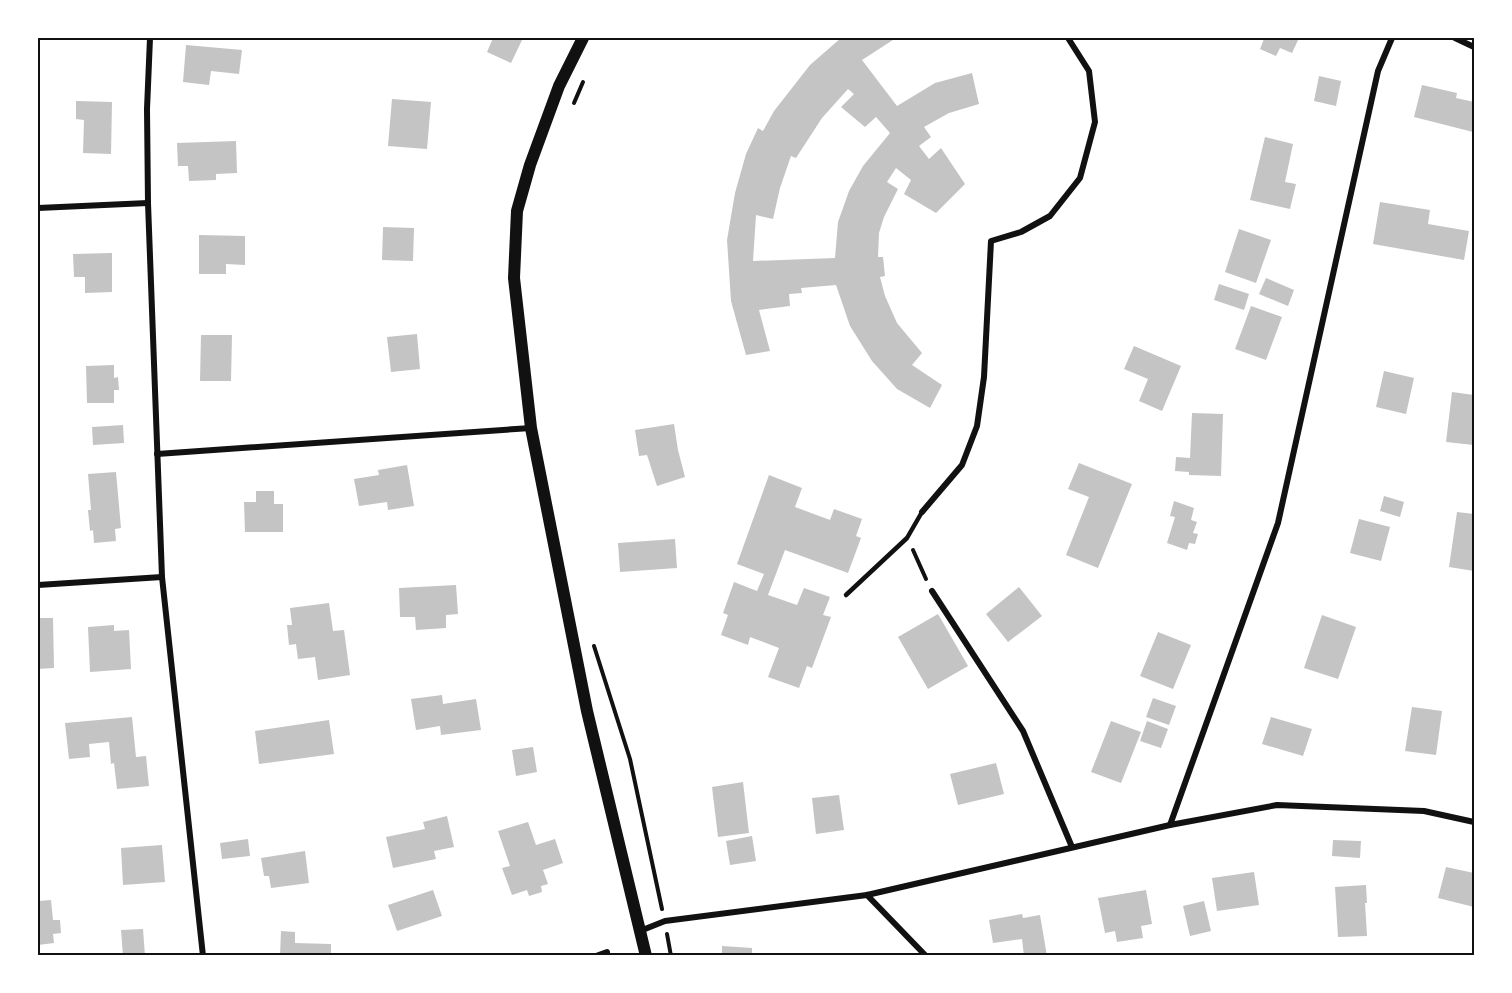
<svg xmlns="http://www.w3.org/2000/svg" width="1512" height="993" font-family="'Roboto Condensed',sans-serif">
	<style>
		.building { fill: #c4c4c4; fill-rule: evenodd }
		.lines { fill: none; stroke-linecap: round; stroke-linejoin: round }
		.path { stroke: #111; stroke-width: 4 }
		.service { stroke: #111; stroke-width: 4.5 }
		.minor { stroke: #111; stroke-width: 6 }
		.secondary { stroke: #111; stroke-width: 12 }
		.neatline { fill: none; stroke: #111; stroke-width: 2 }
	</style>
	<rect width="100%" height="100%" fill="#fff"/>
	<g class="building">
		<polygon points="493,38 523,38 511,63 487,52"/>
		<path d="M 841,38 L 896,38 L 862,60 L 897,106 L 935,83 L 972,73 L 979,104 L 949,113 L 924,127 L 931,137 L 919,146 L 929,159 L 941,148 L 965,184 L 936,213 L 904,194 L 911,180 L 896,168 L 887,182 L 898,189 L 884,217 L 879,233 L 878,257 L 883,257 L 885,276 L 880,277 L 885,296 L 897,323 L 922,353 L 912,365 L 942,385 L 930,408 L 897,389 L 872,361 L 850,326 L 836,285 L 801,288 L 802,293 L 789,294 L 790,306 L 759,310 L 770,351 L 746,355 L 731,301 L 727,240 L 735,193 L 746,154 L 758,128 L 763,131 L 774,111 L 810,65 ZM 848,89 L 854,94 L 841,107 L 865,127 L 876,117 L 890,133 L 863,166 L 849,191 L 838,222 L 835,258 L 753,261 L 756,215 L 773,219 L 780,188 L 791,156 L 796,158 L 822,118 Z"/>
		<polygon points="1259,38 1299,38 1292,53 1280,48 1276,56 1260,49 1264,39"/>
		<polygon points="186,45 242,50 239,74 211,71 209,85 183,82"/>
		<polygon points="1319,76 1341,81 1336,106 1314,101"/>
		<polygon points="1422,85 1457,93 1456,98 1474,102 1473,132 1414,117"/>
		<polygon points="392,99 431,102 427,149 388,146"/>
		<polygon points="76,101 112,102 111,154 83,153 84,120 76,119"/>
		<polygon points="1265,137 1293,144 1285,182 1296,184 1290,209 1250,200"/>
		<polygon points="236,141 237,173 216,174 216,180 189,181 188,166 178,166 177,143"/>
		<polygon points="1380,202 1430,210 1428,224 1469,231 1464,260 1373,244"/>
		<polygon points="383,227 414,228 413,261 382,260"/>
		<polygon points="1239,229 1271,240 1256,283 1225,272"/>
		<polygon points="199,235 245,236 245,265 226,264 226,274 199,274"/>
		<polygon points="112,253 112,292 85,293 85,277 74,277 73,254"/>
		<polygon points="1266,278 1294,290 1288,306 1259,294"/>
		<polygon points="1219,284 1249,294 1244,310 1214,300"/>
		<polygon points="1251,306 1282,317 1266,360 1235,349"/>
		<polygon points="417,334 420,369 391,372 387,337"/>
		<polygon points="201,335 232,335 231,381 200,381"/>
		<polygon points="1134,346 1181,366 1162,411 1139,401 1148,379 1124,369"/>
		<polygon points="114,365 114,378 118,377 119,390 114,390 114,403 87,403 86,366"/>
		<polygon points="1384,371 1414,378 1406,414 1376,407"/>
		<polygon points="1452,392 1474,395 1474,445 1446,442"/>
		<polygon points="1192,413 1223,414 1221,476 1189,475 1189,472 1175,471 1176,457 1190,458"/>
		<polygon points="674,424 678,450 685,477 657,486 647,455 639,456 635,430"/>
		<polygon points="123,425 124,443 93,445 92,427"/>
		<polygon points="1079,463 1132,484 1098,568 1066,555 1089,497 1068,489"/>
		<polygon points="407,465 414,506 388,510 387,502 359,506 354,479 379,475 378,470"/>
		<polygon points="116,472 121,528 115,529 116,541 94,543 93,530 90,531 88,510 91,510 88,474"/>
		<polygon points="769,475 802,488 795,507 830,520 834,509 862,519 856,536 861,538 848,573 785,550 768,595 797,605 804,588 830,597 823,615 831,617 812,668 807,666 799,688 768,677 779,648 750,637 748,645 721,635 728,615 723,613 734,582 757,591 764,574 737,564"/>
		<polygon points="256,491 274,491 274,504 283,504 283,532 245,532 244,502 256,502"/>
		<polygon points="1384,496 1404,502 1400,517 1380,511"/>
		<polygon points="1174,501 1194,508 1191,520 1197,522 1193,533 1198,534 1195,544 1189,543 1187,550 1167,543 1175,517 1170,516"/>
		<polygon points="1457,512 1474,514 1474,571 1449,567"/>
		<polygon points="1359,519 1390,527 1381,561 1350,553"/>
		<polygon points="675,539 677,568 620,572 618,543"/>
		<polygon points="456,585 458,614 446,615 446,628 416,630 415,617 400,617 399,588"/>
		<polygon points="1019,587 1042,616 1008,642 986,614"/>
		<polygon points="329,603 333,631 344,630 350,675 318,680 315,657 298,659 296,644 289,645 287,625 292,625 290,608"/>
		<polygon points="938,614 968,666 928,689 898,637"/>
		<polygon points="1322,615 1356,627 1338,679 1304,668"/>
		<polygon points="38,618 53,618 54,668 38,669"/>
		<polygon points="114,625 114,631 129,630 131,669 90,672 88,627"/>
		<polygon points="1158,632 1191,645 1173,689 1140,676"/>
		<polygon points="442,695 443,704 476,699 481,730 441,735 440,726 416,730 411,699"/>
		<polygon points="1153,698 1176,706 1169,725 1146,717"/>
		<polygon points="1412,707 1442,711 1436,755 1405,751"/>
		<polygon points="132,717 136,757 146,756 149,786 117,789 114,763 111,764 109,742 89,744 90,757 69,759 65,723"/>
		<polygon points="1271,717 1312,729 1303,756 1262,744"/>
		<polygon points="329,720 334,754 259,764 255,731"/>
		<polygon points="1111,721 1141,732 1121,783 1091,772"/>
		<polygon points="1147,721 1168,729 1161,748 1140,741"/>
		<polygon points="533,747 537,772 516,776 512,750"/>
		<polygon points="996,763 1004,794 958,805 950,774"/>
		<polygon points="743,782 749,833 718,837 712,787"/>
		<polygon points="839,795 844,830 816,834 812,798"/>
		<polygon points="447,816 454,847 434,851 436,859 393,868 386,837 425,829 423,822"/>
		<polygon points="528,822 536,845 555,839 563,863 543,870 548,884 541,886 542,892 529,896 527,890 512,895 502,868 510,866 498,831"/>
		<polygon points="752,836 756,861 730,865 726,841"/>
		<polygon points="248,839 250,856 222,859 220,843"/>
		<polygon points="1333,840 1361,841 1360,858 1332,856"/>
		<polygon points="162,845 165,882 123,885 121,848"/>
		<polygon points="305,851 309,883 271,888 269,876 264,876 261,858"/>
		<polygon points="1446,867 1474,873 1474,907 1438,898"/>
		<polygon points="1254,872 1259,905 1217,911 1212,878"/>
		<polygon points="1366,885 1367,903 1365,903 1367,936 1338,937 1335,887"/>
		<polygon points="433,890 442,916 397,931 388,905"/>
		<polygon points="1146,890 1152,924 1141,926 1143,938 1117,942 1115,931 1105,933 1098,898"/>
		<polygon points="51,900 53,920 60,920 61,933 53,934 54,943 38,945 38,901"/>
		<polygon points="1204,901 1211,931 1190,936 1183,906"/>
		<polygon points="1022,914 1023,918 1040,915 1047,956 1024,956 1022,939 993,943 989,920"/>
		<polygon points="143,929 145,956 123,956 121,930"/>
		<polygon points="281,931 295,932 295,943 331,944 331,956 280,956"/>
		<polygon points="722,946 752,948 752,956 722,956"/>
	</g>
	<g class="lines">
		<g class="path">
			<polyline points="574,103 583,82"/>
			<polyline points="913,550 926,579"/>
			<polyline points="594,646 630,759 662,909"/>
			<polyline points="667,934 671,956"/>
		</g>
		<polyline class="service" points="846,595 907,538 922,512"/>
		<g class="minor">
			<polyline points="150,38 147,109 148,203 162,577 203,956"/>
			<polyline points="1455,38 1474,47"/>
			<polyline points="38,208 148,203"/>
			<polyline points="157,454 531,428"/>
			<polyline points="922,512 962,465 977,426 984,377 991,241 1021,232 1050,216 1080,178 1095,122 1089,71 1068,38"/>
			<polyline points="38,585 162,577"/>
			<polyline points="932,591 1023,731 1072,847"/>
			<polyline points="1170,825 1278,523 1378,71 1392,38"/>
			<polyline points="867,895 926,956"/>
			<polyline points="640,931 665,921 867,895 1170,825 1277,805 1424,811 1474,822"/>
			<polyline points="596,956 607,952"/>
		</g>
		<polyline class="secondary" points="583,38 559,86 530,165 517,211 514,278 531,428 587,711 646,956"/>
	</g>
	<rect width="1512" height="993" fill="none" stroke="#ffffff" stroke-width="78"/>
	<rect x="39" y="39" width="1434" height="915" class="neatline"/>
</svg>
